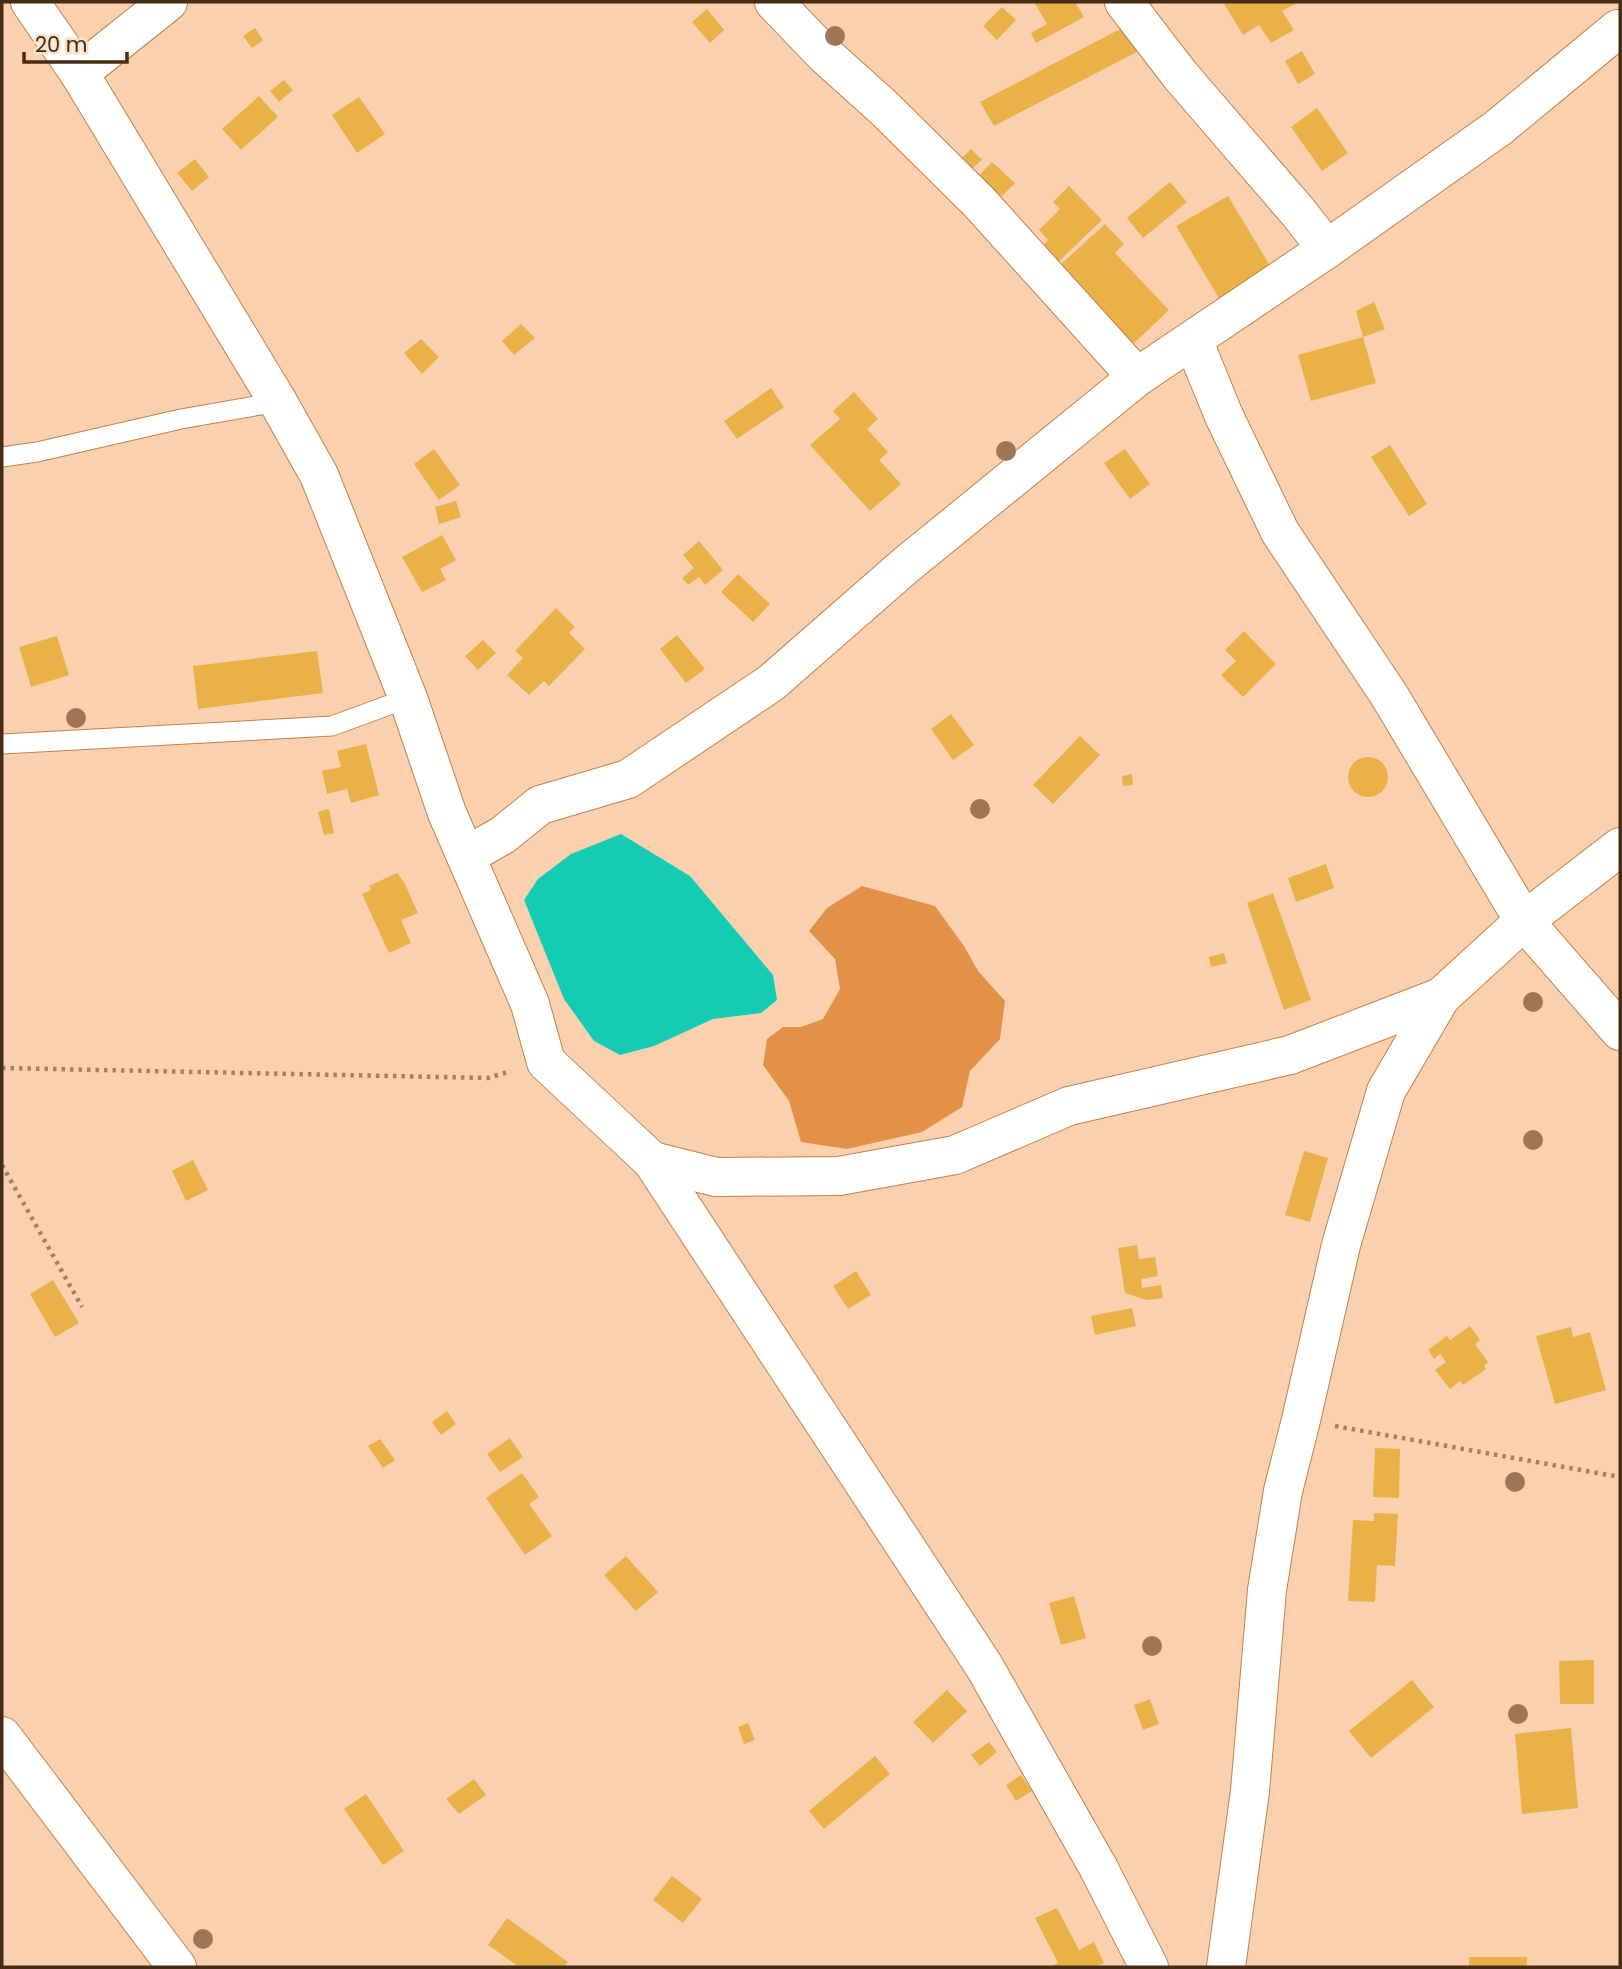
<svg xmlns="http://www.w3.org/2000/svg" width="1622" height="1969" font-family="Poppins,sans-serif">
	<style>
		.green { fill: #e39147 }
		.water { fill: #13ccb3 }
		.building { fill: #eab149 }
		.lines { fill: none; stroke-linecap: round; stroke-linejoin: round }
		.service-casing { stroke: #c3824c; stroke-width: 21 }
		.minor-casing { stroke: #c3824c; stroke-width: 40 }
		.tertiary-casing { stroke: #c3824c; stroke-width: 40 }
		.path { stroke: #a48165; stroke-width: 4.5; stroke-dasharray: 3.5 5; stroke-linecap: butt }
		.service { stroke: #fff; stroke-width: 19 }
		.minor { stroke: #fff; stroke-width: 38 }
		.tertiary { stroke: #fff; stroke-width: 38 }
		.tree { fill: #9c7656 }
	</style>
	<rect width="100%" height="100%" fill="#fad0af"/>
	<polygon class="green" points="862,886 935,906 964,946 978,971 1005,1001 1000,1039 970,1071 962,1107 922,1132 847,1149 801,1142 789,1101 763,1065 767,1039 783,1027 801,1027 823,1019 840,989 835,959 809,931 827,908"/>
	<polygon class="water" points="621,834 690,876 773,975 777,1000 761,1013 713,1019 654,1046 620,1055 594,1041 564,999 524,900 538,879 571,854"/>
	<g class="building">
		<polygon points="1034,2 1075,2 1084,17 1036,43 1031,33 1047,24"/>
		<polygon points="1223,2 1299,2 1282,11 1294,30 1271,43 1259,25 1243,35"/>
		<polygon points="1002,7 1016,20 997,40 983,26"/>
		<polygon points="707,9 724,30 710,43 692,22"/>
		<polygon points="1124,27 1137,52 994,126 980,102"/>
		<polygon points="255,28 263,40 252,48 243,36"/>
		<polygon points="1302,51 1315,74 1298,84 1285,61"/>
		<polygon points="284,80 293,90 279,102 270,91"/>
		<polygon points="259,96 278,117 241,150 222,129"/>
		<polygon points="359,97 385,134 357,153 332,115"/>
		<polygon points="1317,108 1348,153 1322,171 1291,127"/>
		<polygon points="971,149 982,160 972,169 962,158"/>
		<polygon points="195,159 209,177 192,191 177,173"/>
		<polygon points="992,162 1015,183 997,201 975,180"/>
		<polygon points="1170,182 1187,202 1143,238 1127,218"/>
		<polygon points="1069,186 1102,220 1057,263 1041,247 1048,240 1039,230 1060,209 1053,202"/>
		<polygon points="1228,196 1272,269 1220,300 1176,226"/>
		<polygon points="1105,224 1124,244 1115,253 1169,310 1132,345 1058,267"/>
		<polygon points="1374,302 1385,329 1363,337 1356,311"/>
		<polygon points="521,324 535,338 514,355 502,341"/>
		<polygon points="1363,337 1376,383 1311,401 1298,355"/>
		<polygon points="421,339 439,357 422,374 404,353"/>
		<polygon points="771,388 784,407 737,439 724,421"/>
		<polygon points="854,392 878,419 867,429 888,452 879,460 901,484 870,511 810,445 840,419 833,411"/>
		<polygon points="1390,445 1427,504 1409,516 1371,457"/>
		<polygon points="434,449 460,485 439,500 414,464"/>
		<polygon points="1125,449 1150,484 1130,499 1104,463"/>
		<polygon points="456,501 461,517 439,524 435,507"/>
		<polygon points="442,535 456,560 440,569 446,580 422,592 402,557"/>
		<polygon points="699,541 723,570 705,585 699,577 688,585 682,578 694,568 683,555"/>
		<polygon points="738,574 770,604 753,622 721,592"/>
		<polygon points="556,608 575,627 569,633 585,649 549,686 544,681 529,695 507,675 523,658 515,651"/>
		<polygon points="1244,631 1276,664 1243,697 1221,675 1236,661 1225,650"/>
		<polygon points="677,635 705,669 686,683 660,649"/>
		<polygon points="57,636 69,675 31,687 19,647"/>
		<polygon points="483,640 496,653 478,670 465,656"/>
		<polygon points="317,651 323,693 198,709 193,666"/>
		<polygon points="951,714 974,745 953,760 931,729"/>
		<polygon points="1080,736 1100,755 1053,804 1033,785"/>
		<polygon points="366,744 379,795 351,803 347,789 327,794 322,771 341,767 337,751"/>
		<circle cx="1368" cy="777" r="20"/>
		<polygon points="1132,774 1133,785 1123,786 1122,776"/>
		<polygon points="329,809 334,833 324,835 318,812"/>
		<polygon points="1326,864 1334,888 1296,902 1288,878"/>
		<polygon points="397,873 404,882 418,913 401,920 411,943 389,953 362,894 371,890 369,886"/>
		<polygon points="1273,893 1311,1000 1284,1010 1247,903"/>
		<polygon points="1224,953 1227,963 1211,967 1209,957"/>
		<polygon points="1304,1151 1328,1158 1310,1222 1285,1215"/>
		<polygon points="193,1160 208,1190 186,1201 172,1171"/>
		<polygon points="1137,1245 1139,1259 1155,1257 1158,1276 1141,1279 1142,1288 1161,1285 1163,1298 1147,1300 1125,1293 1118,1248"/>
		<polygon points="856,1271 871,1295 848,1309 833,1286"/>
		<polygon points="53,1280 79,1323 55,1337 30,1294"/>
		<polygon points="1132,1308 1136,1326 1095,1335 1091,1316"/>
		<polygon points="1470,1326 1480,1340 1475,1344 1488,1362 1484,1366 1486,1369 1463,1385 1460,1381 1450,1389 1435,1370 1446,1362 1440,1354 1434,1359 1428,1350 1447,1336 1450,1340"/>
		<polygon points="1571,1327 1573,1337 1590,1332 1606,1390 1555,1404 1536,1336"/>
		<polygon points="447,1411 456,1424 441,1435 432,1422"/>
		<polygon points="510,1438 523,1457 500,1472 487,1454"/>
		<polygon points="380,1439 395,1460 383,1468 368,1446"/>
		<polygon points="1375,1448 1400,1449 1399,1498 1373,1497"/>
		<polygon points="522,1473 539,1497 529,1504 552,1536 525,1555 486,1498"/>
		<polygon points="1374,1513 1398,1514 1395,1566 1377,1565 1375,1602 1348,1601 1353,1520 1374,1521"/>
		<polygon points="626,1556 658,1592 636,1611 604,1575"/>
		<polygon points="1074,1596 1086,1638 1061,1645 1049,1603"/>
		<polygon points="1594,1660 1594,1704 1560,1704 1559,1661"/>
		<polygon points="1412,1680 1434,1707 1371,1758 1349,1731"/>
		<polygon points="947,1690 967,1711 933,1743 913,1722"/>
		<polygon points="1150,1699 1159,1724 1143,1730 1134,1705"/>
		<polygon points="748,1723 755,1740 744,1744 738,1727"/>
		<polygon points="1571,1728 1578,1808 1522,1814 1515,1734"/>
		<polygon points="989,1742 997,1752 980,1766 971,1755"/>
		<polygon points="875,1756 890,1774 824,1829 809,1811"/>
		<polygon points="1021,1775 1032,1791 1016,1801 1006,1785"/>
		<polygon points="474,1779 486,1795 459,1814 446,1799"/>
		<polygon points="366,1794 404,1851 383,1865 344,1809"/>
		<polygon points="672,1876 702,1899 683,1923 653,1900"/>
		<polygon points="1057,1908 1079,1950 1094,1942 1104,1963 1095,1967 1049,1967 1058,1963 1035,1918"/>
		<polygon points="507,1918 568,1962 564,1967 519,1967 488,1945"/>
		<rect x="1469" y="1957" width="58" height="10"/>
	</g>
	<g class="lines">
		<g class="service-casing">
			<g id="service">
				<polyline points="2,457 37,452 181,419 278,402"/>
				<polyline points="2,744 332,726 408,698"/>
			</g>
		</g>
		<g class="minor-casing">
			<g id="minor">
				<polyline points="30,2 79,73 278,402 319,475 408,698 447,813 530,1004 546,1062 652,1161 984,1666 1098,1867 1149,1967"/>
				<polyline points="774,2 825,55 884,108 979,202 1137,377"/>
				<polyline points="1124,2 1180,75 1298,212 1327,249"/>
				<polyline points="79,73 168,2"/>
				<polyline points="1193,340 1224,416 1280,532 1389,695 1524,921 1620,1031"/>
				<polyline points="466,856 503,835 540,805 628,779 771,683 906,565 1137,377 1327,249 1498,128 1618,29 1620,32"/>
				<polyline points="652,1161 716,1177 839,1176 955,1155 1069,1106 1290,1055 1441,997"/>
				<polyline points="1226,1967 1250,1791 1267,1590 1283,1491 1301,1420 1341,1245 1386,1091 1441,997 1524,921 1620,847"/>
			</g>
		</g>
		<g class="tertiary-casing">
			<polyline id="tertiary" points="2,1736 177,1967"/>
		</g>
		<g class="path">
			<polyline points="2,1068 488,1078 511,1071"/>
			<polyline points="2,1165 82,1307"/>
			<polyline points="1335,1426 1620,1477"/>
		</g>
		<use href="#service" class="service"/>
		<use href="#minor" class="minor"/>
		<use href="#tertiary" class="tertiary"/>
	</g>
	<g class="tree">
		<circle cx="835" cy="36" r="10"/>
		<circle cx="1006" cy="451" r="10"/>
		<circle cx="76" cy="718" r="10"/>
		<circle cx="980" cy="809" r="10"/>
		<circle cx="1533" cy="1002" r="10"/>
		<circle cx="1533" cy="1140" r="10"/>
		<circle cx="1515" cy="1482" r="10"/>
		<circle cx="1152" cy="1646" r="10"/>
		<circle cx="1518" cy="1714" r="10"/>
		<circle cx="203" cy="1939" r="10"/>
	</g>
	<rect width="1622" height="1969" fill="none" stroke="#472c15" stroke-width="7"/>
	<path d="M24 52v10h103v-10" fill="none" stroke="#472c15" stroke-width="3.5"/>
	<text x="35" y="52" font-size="21" fill="#472c15" stroke="#fce0ca" stroke-width="5" paint-order="stroke">20 m</text>
</svg>
